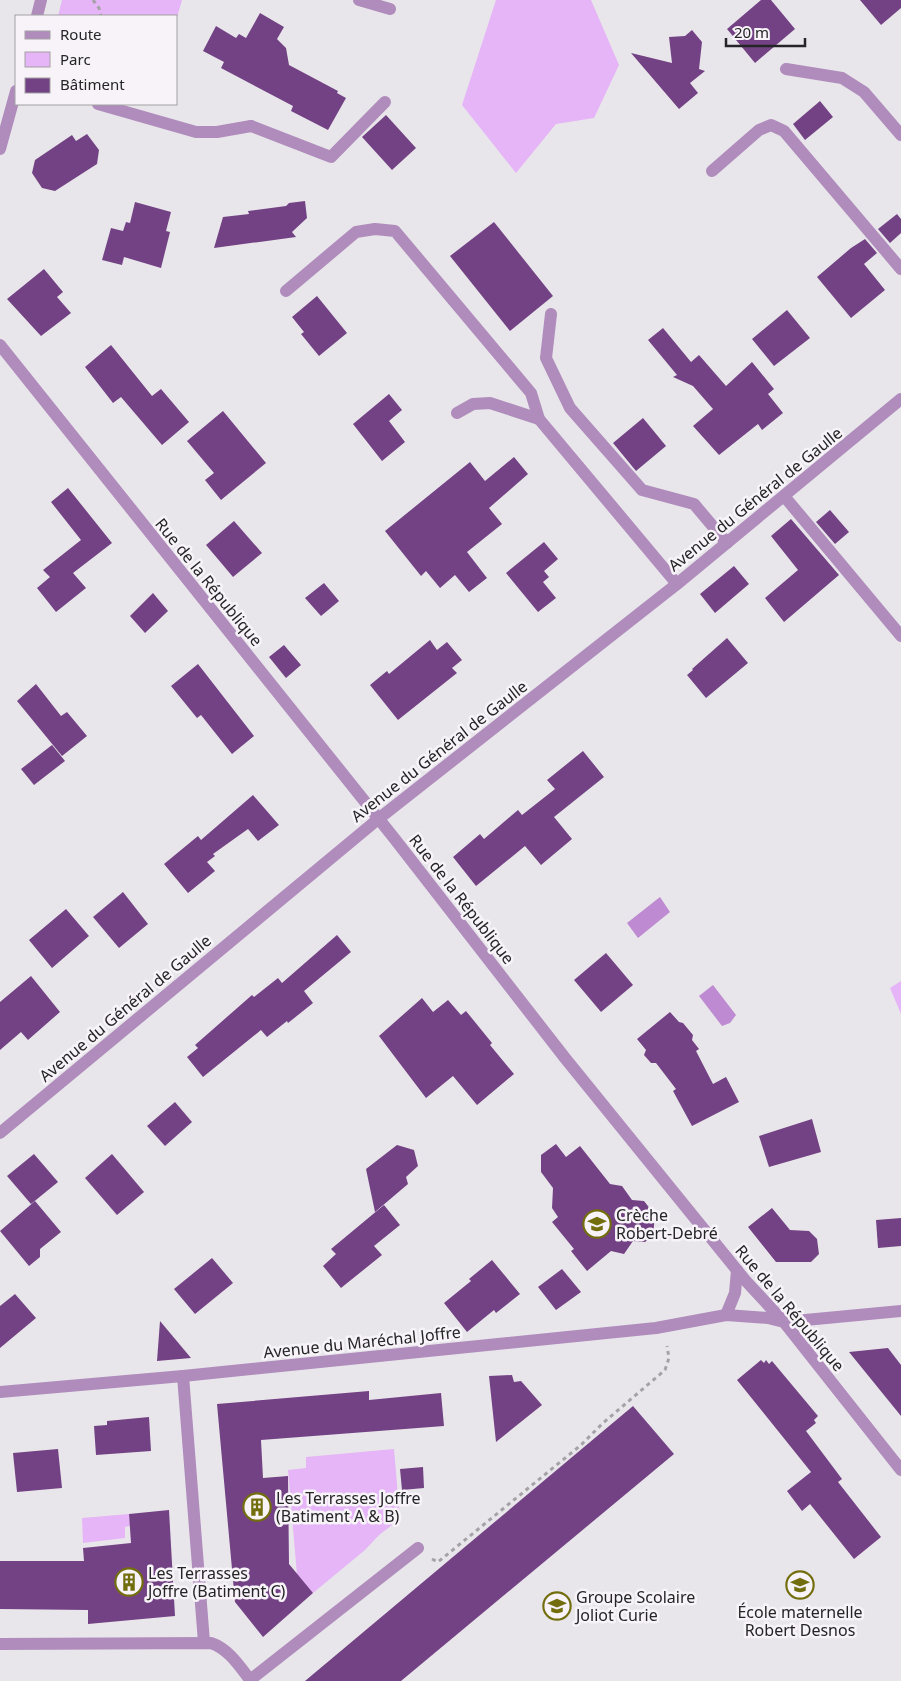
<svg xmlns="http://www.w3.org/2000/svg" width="901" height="1681" font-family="'Noto Sans',sans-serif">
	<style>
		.green { fill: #e5b5f7 }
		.water { fill: #be8ad1 }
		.building { fill: #734284 }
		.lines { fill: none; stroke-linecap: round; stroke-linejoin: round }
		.path { stroke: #a4a2a6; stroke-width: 3; stroke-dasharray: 4 4; stroke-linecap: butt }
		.service { stroke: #af8cbc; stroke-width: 12 }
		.minor { stroke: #af8cbc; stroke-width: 12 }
		.tertiary { stroke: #af8cbc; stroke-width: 12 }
		.labels { text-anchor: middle; stroke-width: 5; stroke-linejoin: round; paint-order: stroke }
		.street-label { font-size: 16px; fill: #252426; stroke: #f7f3f8 }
		.poi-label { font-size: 16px; fill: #252426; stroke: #f7f3f8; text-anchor: start }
	</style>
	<rect width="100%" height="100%" fill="#e9e6eb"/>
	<g class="green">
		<polygon points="62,0 182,0 176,21 176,16 58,16"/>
		<polygon points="496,0 591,0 619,65 594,118 556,124 516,173 462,105"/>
		<polygon points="901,981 901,1014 890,988"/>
		<polygon points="394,1449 400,1519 379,1535 365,1550 313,1593 297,1575 288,1470 306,1468 306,1457"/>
		<polygon points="129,1514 130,1526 125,1527 125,1538 83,1543 82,1518"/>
	</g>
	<g class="water">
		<polygon points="660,897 670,912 638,938 627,923"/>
		<polygon points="713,985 736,1015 730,1023 722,1026 699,996"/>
	</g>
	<g class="building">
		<polygon points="761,0 771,0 795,29 755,63 727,29"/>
		<polygon points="860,0 901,0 901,8 881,25"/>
		<polygon points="260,13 284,27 277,39 286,48 289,65 338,91 337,93 346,98 328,130 291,111 293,106 221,68 224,62 203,51 216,26 236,38 239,34 246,38"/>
		<polygon points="692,30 702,42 699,69 705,71 690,83 698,93 679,109 631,53 672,63 669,37 685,36"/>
		<polygon points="820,101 833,117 805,140 793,124"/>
		<polygon points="386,115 416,148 392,170 362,137"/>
		<polygon points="87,134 99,150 97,164 55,191 42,188 32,173 35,160 72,135 76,141"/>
		<polygon points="305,201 307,218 292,232 296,237 214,248 223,217 249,214 248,211 286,206 289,203"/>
		<polygon points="135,202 171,212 166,231 170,232 161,268 124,257 122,265 102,260 111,228 123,231 126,222 130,223"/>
		<polygon points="897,214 901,219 901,233 890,243 878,229"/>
		<polygon points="494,222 553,296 510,331 450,256"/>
		<polygon points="865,239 877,253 864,264 885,290 851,318 817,277 851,248"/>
		<polygon points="44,269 63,292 57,297 71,313 41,336 7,299"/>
		<polygon points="317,296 347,333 319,356 301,334 304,332 292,317"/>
		<polygon points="787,310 810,338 774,366 752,339"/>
		<polygon points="663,328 691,362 699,355 726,386 752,362 774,389 768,394 783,413 762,430 758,424 719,455 693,426 713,409 693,386 673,377 677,375 648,340"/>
		<polygon points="111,345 152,396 161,389 189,422 162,445 121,397 113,403 85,367"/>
		<polygon points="389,394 402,410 389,421 405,442 382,461 353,424"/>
		<polygon points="223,411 266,463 221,500 205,480 214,473 187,441"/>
		<polygon points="643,418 666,446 636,471 613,443"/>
		<polygon points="514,457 528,474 489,508 502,524 467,552 487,578 469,592 455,575 440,588 426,571 421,576 385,531 470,462 485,481"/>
		<polygon points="68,488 112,543 73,573 86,588 56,612 37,588 50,577 43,570 81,540 51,502"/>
		<polygon points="830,510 849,532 835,544 816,522"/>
		<polygon points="791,519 839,575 784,622 765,598 798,570 771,536"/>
		<polygon points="234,521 262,553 233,577 206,545"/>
		<polygon points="544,542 558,559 544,571 549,577 543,582 556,598 538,612 506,573"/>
		<polygon points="734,566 749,584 715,613 700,594"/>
		<polygon points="324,583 339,601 321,616 305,598"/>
		<polygon points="153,593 168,611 145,633 130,616"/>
		<polygon points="727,638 748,663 706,698 687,675 693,670 692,669"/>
		<polygon points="430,640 437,650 447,642 462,660 452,668 457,673 398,720 370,685 387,671 389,674"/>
		<polygon points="284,645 301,665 286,678 269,657"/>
		<polygon points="198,664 254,736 232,754 201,715 197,718 171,686"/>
		<polygon points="36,684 61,716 67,712 87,736 62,756 17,701"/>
		<polygon points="52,745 65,761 34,785 21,769"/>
		<polygon points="583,751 604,777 554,817 572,839 541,865 525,846 476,886 453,857 480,834 484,839 518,810 522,815 555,789 547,780"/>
		<polygon points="253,795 279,825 258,841 248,829 213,854 215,856 207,862 215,871 188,893 164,864 198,836 201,840"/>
		<polygon points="123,892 148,924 119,948 93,917"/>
		<polygon points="66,909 89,936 52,968 29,940"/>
		<polygon points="337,935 351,952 304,991 313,1003 288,1023 287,1021 267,1037 261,1030 203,1077 187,1057 198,1048 195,1045 252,995 254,997 278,978 282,983"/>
		<polygon points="606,953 633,985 601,1012 574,980"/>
		<polygon points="31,976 60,1012 28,1040 21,1032 0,1050 0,1002"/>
		<polygon points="422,998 433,1012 448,1000 461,1015 466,1011 492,1043 490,1045 514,1074 477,1105 453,1076 426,1098 379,1036"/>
		<polygon points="670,1012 679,1022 683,1023 693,1035 692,1040 699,1049 696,1051 713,1084 726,1077 739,1102 692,1126 673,1091 676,1089 656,1063 651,1063 644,1055 646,1050 637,1039"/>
		<polygon points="175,1102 192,1122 165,1146 147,1126"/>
		<polygon points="812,1119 821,1152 769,1167 759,1136"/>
		<polygon points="556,1144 566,1157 580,1146 610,1184 622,1186 632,1200 644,1201 655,1215 653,1235 645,1242 633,1241 624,1254 611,1251 587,1271 571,1251 574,1249 552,1222 558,1217 552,1208 553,1188 541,1172 541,1155"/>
		<polygon points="397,1145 414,1150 418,1166 406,1177 408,1184 375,1212 366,1169"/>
		<polygon points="34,1154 58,1182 31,1204 7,1176"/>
		<polygon points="112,1154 144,1192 117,1215 85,1178"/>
		<polygon points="35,1201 61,1232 40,1249 40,1257 29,1266 0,1231"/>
		<polygon points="384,1205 400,1225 374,1246 382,1255 341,1288 323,1266 336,1254 331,1249"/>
		<polygon points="772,1208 790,1230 809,1231 817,1239 819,1254 811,1262 776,1262 748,1227"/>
		<polygon points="901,1218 901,1246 878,1248 876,1220"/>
		<polygon points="212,1258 233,1283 195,1314 174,1289"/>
		<polygon points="492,1260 520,1294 496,1313 494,1310 467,1332 444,1303 471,1281 469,1279"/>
		<polygon points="562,1269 581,1292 556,1310 538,1287"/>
		<polygon points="15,1294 36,1318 0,1348 0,1306"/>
		<polygon points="160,1321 191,1358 157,1361"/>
		<polygon points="888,1348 901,1365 901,1416 849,1352"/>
		<polygon points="761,1360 764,1363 766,1360 769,1364 772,1361 818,1416 814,1420 816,1423 806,1431 842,1479 838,1482 881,1537 854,1559 810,1504 802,1511 787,1491 811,1472 737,1380"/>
		<polygon points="512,1375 514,1382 521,1381 542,1405 496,1442 489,1376"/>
		<polygon points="369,1391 369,1400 441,1393 444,1426 261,1440 263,1478 288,1476 289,1564 313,1593 263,1637 235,1602 217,1404"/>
		<polygon points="633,1406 674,1454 401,1681 305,1681"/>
		<polygon points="149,1417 151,1451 96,1455 94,1426 107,1425 107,1421"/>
		<polygon points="58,1449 62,1488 17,1492 13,1453"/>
		<polygon points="423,1467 424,1488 402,1490 400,1469"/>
		<polygon points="169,1510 175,1616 88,1624 88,1610 0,1609 0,1561 84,1561 83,1548 131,1543 129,1514"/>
	</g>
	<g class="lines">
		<g class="path">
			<polyline points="93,0 99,8 101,16"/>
			<polyline points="432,1559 438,1562 581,1445 603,1423 665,1370 669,1358 667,1346"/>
		</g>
		<g class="service">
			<polyline points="359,0 390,9"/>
			<polyline points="786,69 842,78 864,92 901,135"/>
			<polyline points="251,126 331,157 385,102"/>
			<polyline points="712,171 759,130 771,125 784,131 901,269"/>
			<polyline points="286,291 356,232 375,229 395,231 531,393 539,419 677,584"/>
			<polyline points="551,314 546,358 570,408 642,490 694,504 727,543"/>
			<polyline points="457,413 473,404 490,403 539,419"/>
			<polyline points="784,496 901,636"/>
			<polyline points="250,1680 418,1548"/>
		</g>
		<g class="minor">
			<polyline points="37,16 41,0"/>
			<polyline points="98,104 196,132 217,132 251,126"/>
			<polyline points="0,149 16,91"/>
			<polyline points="0,345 394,838 565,1058 745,1280 784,1322 901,1470"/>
			<polyline points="726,1315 735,1293 737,1270"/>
			<polyline points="183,1376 204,1642"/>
			<polyline points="0,1392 183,1376 656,1328 726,1315 768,1318 784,1322 901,1311"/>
			<path d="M 0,1644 L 211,1643 C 229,1649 240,1667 251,1681"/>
		</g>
		<polyline class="tertiary" points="0,1133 377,820 677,584 901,399"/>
	</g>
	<defs>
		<g id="school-ring" transform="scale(1.4375)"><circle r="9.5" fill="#f7f3f8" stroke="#736e0d" stroke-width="1.5"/><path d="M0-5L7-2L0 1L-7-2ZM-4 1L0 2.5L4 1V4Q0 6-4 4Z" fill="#736e0d"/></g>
		<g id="building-ring" transform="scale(1.4375)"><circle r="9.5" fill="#f7f3f8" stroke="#736e0d" stroke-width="1.5"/><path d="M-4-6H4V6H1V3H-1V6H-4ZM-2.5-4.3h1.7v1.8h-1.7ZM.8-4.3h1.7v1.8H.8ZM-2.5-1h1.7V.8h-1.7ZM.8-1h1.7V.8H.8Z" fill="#736e0d"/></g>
	</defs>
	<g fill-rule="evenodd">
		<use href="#school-ring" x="597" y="1224"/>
		<use href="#building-ring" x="257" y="1507"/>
		<use href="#building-ring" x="129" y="1582"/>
		<use href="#school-ring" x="800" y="1585"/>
		<use href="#school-ring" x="557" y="1606"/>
	</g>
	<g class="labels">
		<g class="street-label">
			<text transform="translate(755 499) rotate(-39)" y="6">Avenue du Général de Gaulle</text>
			<text transform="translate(209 582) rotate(51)" y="6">Rue de la République</text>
			<text transform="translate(439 751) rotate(-38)" y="6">Avenue du Général de Gaulle</text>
			<text transform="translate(462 899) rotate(52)" y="6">Rue de la République</text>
			<text transform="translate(125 1008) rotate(-40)" y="6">Avenue du Général de Gaulle</text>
			<text transform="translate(790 1308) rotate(50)" y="6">Rue de la République</text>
			<text transform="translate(362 1342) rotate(-6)" y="6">Avenue du Maréchal Joffre</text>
		</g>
		<g class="poi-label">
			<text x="616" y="1221">Crèche<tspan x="616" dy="18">Robert-Debré</tspan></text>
			<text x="276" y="1504">Les Terrasses Joffre<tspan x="276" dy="18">(Batiment A &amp; B)</tspan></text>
			<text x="148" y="1579">Les Terrasses<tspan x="148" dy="18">Joffre (Batiment C)</tspan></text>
			<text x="576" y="1603">Groupe Scolaire<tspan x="576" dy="18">Joliot Curie</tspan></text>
			<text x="800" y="1618" text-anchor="middle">École maternelle<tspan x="800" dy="18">Robert Desnos</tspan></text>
		</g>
	</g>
	<rect x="15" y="15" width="162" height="90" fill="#f7f3f8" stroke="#a3a0a4"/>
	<rect x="25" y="31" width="25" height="8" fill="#af8cbc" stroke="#a3a0a4"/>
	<text x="60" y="40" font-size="15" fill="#252426">Route</text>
	<rect x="25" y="52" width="25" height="15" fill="#e5b5f7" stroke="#a3a0a4"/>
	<text x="60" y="65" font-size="15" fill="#252426">Parc</text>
	<rect x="25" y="78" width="25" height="15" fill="#734284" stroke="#a3a0a4"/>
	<text x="60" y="90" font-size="15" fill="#252426">Bâtiment</text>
	<path d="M726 38v8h79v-8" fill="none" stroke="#252426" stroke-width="2.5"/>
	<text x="734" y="38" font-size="15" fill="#252426" stroke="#f7f3f8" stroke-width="4" paint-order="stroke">20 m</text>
</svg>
